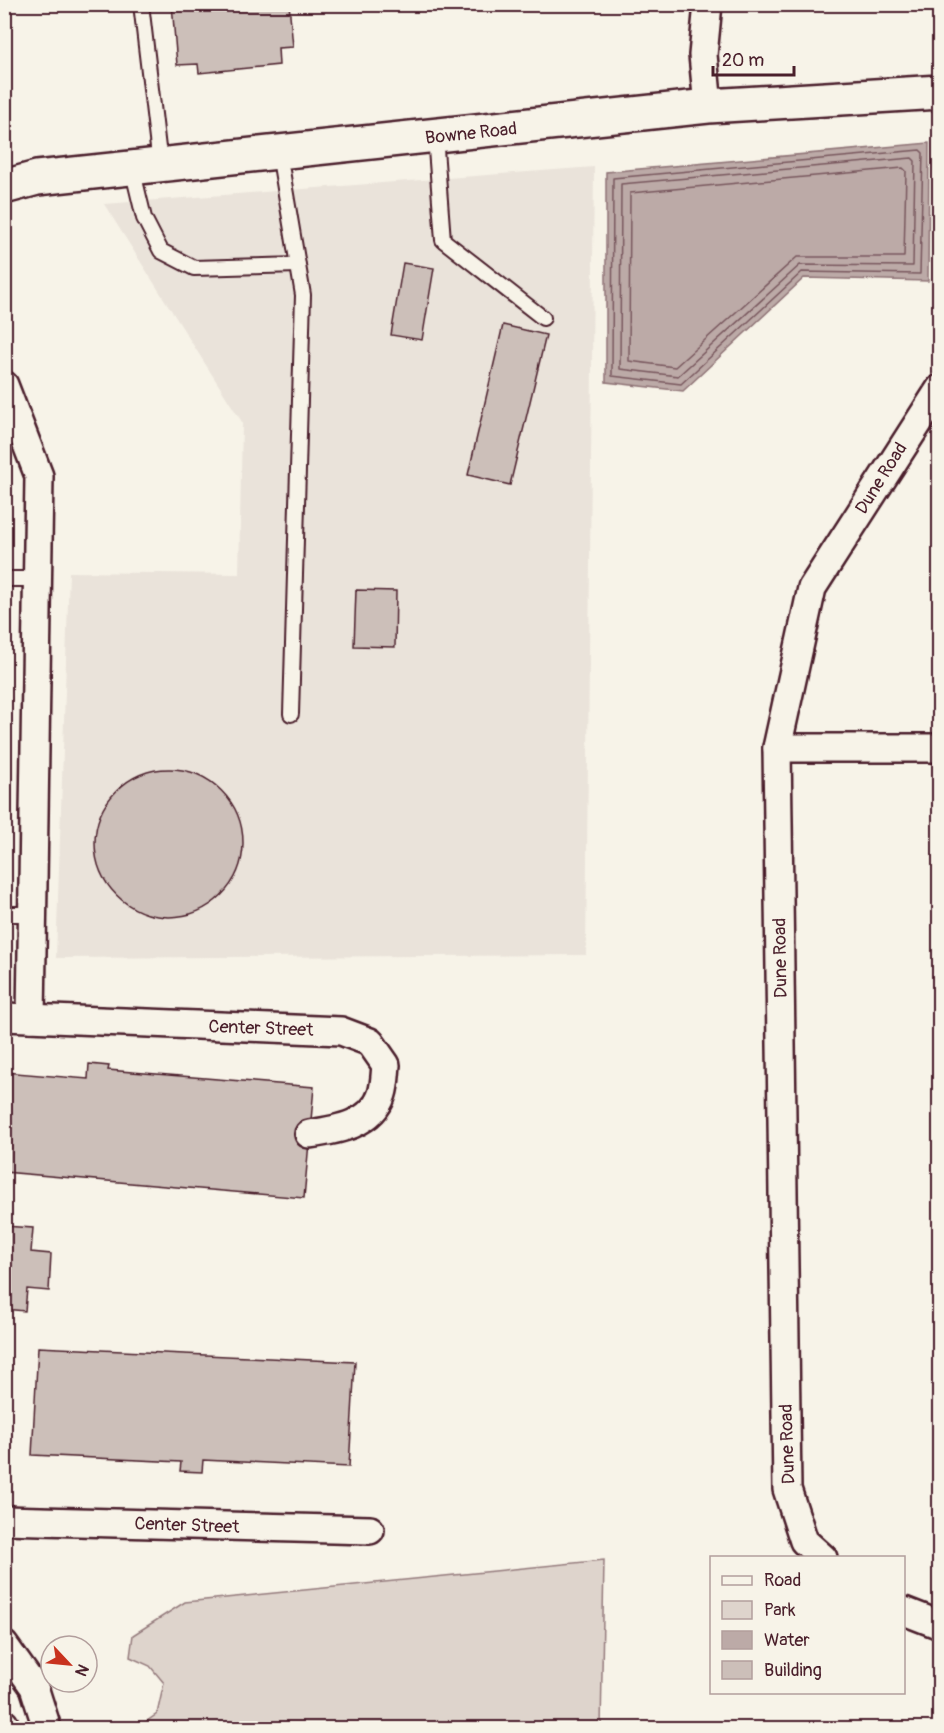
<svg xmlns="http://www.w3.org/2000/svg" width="944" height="1733" font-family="Pangolin,sans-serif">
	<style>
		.built { fill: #eae3da }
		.green { fill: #ded4cc; stroke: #947a7c; stroke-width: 1.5 }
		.water { fill: #bcaaa7; stroke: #8e7275; stroke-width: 1.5 }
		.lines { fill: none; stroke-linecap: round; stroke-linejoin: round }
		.shore { stroke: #78575d; stroke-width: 1.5 }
		.building { fill: #ccbfb9; stroke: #4a1f2b; stroke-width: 1.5 }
		.lane-casing { stroke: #4a1f2b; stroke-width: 18 }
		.street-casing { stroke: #4a1f2b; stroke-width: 32 }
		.secondary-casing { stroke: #4a1f2b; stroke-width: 38 }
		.lane { stroke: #f7f3e8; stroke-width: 14 }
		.street { stroke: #f7f3e8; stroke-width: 27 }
		.secondary { stroke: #f7f3e8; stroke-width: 33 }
		.labels { text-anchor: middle; stroke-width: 4.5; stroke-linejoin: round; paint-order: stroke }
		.street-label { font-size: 18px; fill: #4a1f2b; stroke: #f7f3e8 }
	</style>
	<rect width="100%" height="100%" fill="#f7f3e8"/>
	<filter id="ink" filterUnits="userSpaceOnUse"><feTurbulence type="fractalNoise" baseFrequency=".0167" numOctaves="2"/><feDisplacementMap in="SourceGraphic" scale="12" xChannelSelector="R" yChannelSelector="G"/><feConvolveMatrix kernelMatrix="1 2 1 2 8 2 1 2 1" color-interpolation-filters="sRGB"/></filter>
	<g filter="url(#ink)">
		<polygon class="built" points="594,167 586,955 56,958 69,572 239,574 242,422 104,204"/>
		<polygon class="green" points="604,1560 601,1728 137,1728 157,1714 164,1683 150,1666 130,1657 133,1635 185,1602"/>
		<polygon class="water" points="929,143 928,281 804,278 683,391 606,382 606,172"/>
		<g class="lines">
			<g class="shore">
				<polygon points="920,150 923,153 920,274 802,272 681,384 612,376 613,178"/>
				<polygon points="912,158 915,161 913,266 800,265 678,376 620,369 621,184"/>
				<polygon points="903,168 906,171 904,257 797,257 675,367 629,361 630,193"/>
			</g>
		</g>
		<g class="building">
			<polygon points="172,4 289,4 293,47 278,48 279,65 199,73 198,64 177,65"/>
			<polygon points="403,263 434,268 422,340 391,335"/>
			<polygon points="503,325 546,335 510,485 468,475"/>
			<polygon points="356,590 396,591 395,647 354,646"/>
			<circle cx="169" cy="843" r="74"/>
			<polygon points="89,1064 109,1066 108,1070 314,1087 304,1198 4,1172 4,1072 88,1079"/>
			<polygon points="4,1226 33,1228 31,1252 51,1254 49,1291 27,1289 25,1311 4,1309"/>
			<polygon points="38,1347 355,1362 349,1467 203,1460 202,1472 180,1471 181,1462 32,1455"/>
		</g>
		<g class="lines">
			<g class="lane-casing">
				<g id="lane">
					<polyline points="141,4 160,165"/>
					<polyline points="435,136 443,240 543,318"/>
					<polyline points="279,153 303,295 291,714"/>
					<polyline points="132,168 144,218 161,251 194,268 298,265"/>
					<polyline points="4,579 37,579"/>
					<polyline points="4,914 32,914"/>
				</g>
			</g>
			<g class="street-casing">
				<g id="street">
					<polyline points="708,4 703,55 708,106"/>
					<polyline points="4,385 39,476 31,1018"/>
					<polyline points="777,748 940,748"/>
					<path d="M 4,1017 L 341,1031 L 370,1042 L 386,1065 C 385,1074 385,1085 382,1094 C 372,1125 336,1130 309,1134"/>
					<polyline points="4,1520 370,1530"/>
					<polyline points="823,1558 804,1541 787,1489 777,748 812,588 940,389"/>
					<polyline points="904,1611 940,1625"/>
					<polyline points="4,1645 34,1687 47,1728"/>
					<polyline points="4,1724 5,1728"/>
				</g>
			</g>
			<g class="secondary-casing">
				<polyline id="secondary" points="4,187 37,178 708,106 940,92"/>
			</g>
			<use href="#lane" class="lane"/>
			<use href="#street" class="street"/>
			<use href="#secondary" class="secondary"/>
		</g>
	</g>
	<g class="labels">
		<g class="street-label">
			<text transform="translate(471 133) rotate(-6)" y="6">Bowne Road</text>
			<text transform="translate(881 478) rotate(-58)" y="6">Dune Road</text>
			<text transform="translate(780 958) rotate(-91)" y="6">Dune Road</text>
			<text transform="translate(261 1028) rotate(2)" y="6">Center Street</text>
			<text transform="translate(787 1444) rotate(-92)" y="6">Dune Road</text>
			<text transform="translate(187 1525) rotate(2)" y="6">Center Street</text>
		</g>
	</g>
	<rect width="944" height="1733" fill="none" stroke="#f7f3e8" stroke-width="24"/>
	<rect x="12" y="12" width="920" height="1709" fill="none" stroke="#4a1f2b" stroke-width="2" filter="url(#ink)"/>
	<rect x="710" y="1556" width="195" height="138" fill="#f7f3e8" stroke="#b29e9c" stroke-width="1.5"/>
	<rect x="722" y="1576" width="30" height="9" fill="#f7f3e8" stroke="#b29e9c" stroke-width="1.5"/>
	<text x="764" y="1586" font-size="18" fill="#4a1f2b">Road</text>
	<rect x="722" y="1601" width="30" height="18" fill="#ded4cc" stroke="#b29e9c" stroke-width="1.5"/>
	<text x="764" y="1616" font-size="18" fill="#4a1f2b">Park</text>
	<rect x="722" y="1631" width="30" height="18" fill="#bcaaa7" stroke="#b29e9c" stroke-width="1.5"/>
	<text x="764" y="1646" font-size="18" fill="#4a1f2b">Water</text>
	<rect x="722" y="1661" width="30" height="18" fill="#ccbfb9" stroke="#b29e9c" stroke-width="1.5"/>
	<text x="764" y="1676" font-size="18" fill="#4a1f2b">Building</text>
	<g transform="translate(69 1664) rotate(116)"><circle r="28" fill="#f7f3e8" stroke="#b29e9c" stroke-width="1.5"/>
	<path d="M0-4.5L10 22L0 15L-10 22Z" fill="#c8321e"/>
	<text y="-9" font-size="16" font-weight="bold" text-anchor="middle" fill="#4a1f2b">N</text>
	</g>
	<path d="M713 66v9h81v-9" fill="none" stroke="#4a1f2b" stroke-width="3"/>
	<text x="722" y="66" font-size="18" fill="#4a1f2b" stroke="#f7f3e8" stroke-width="4.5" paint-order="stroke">20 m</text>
</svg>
